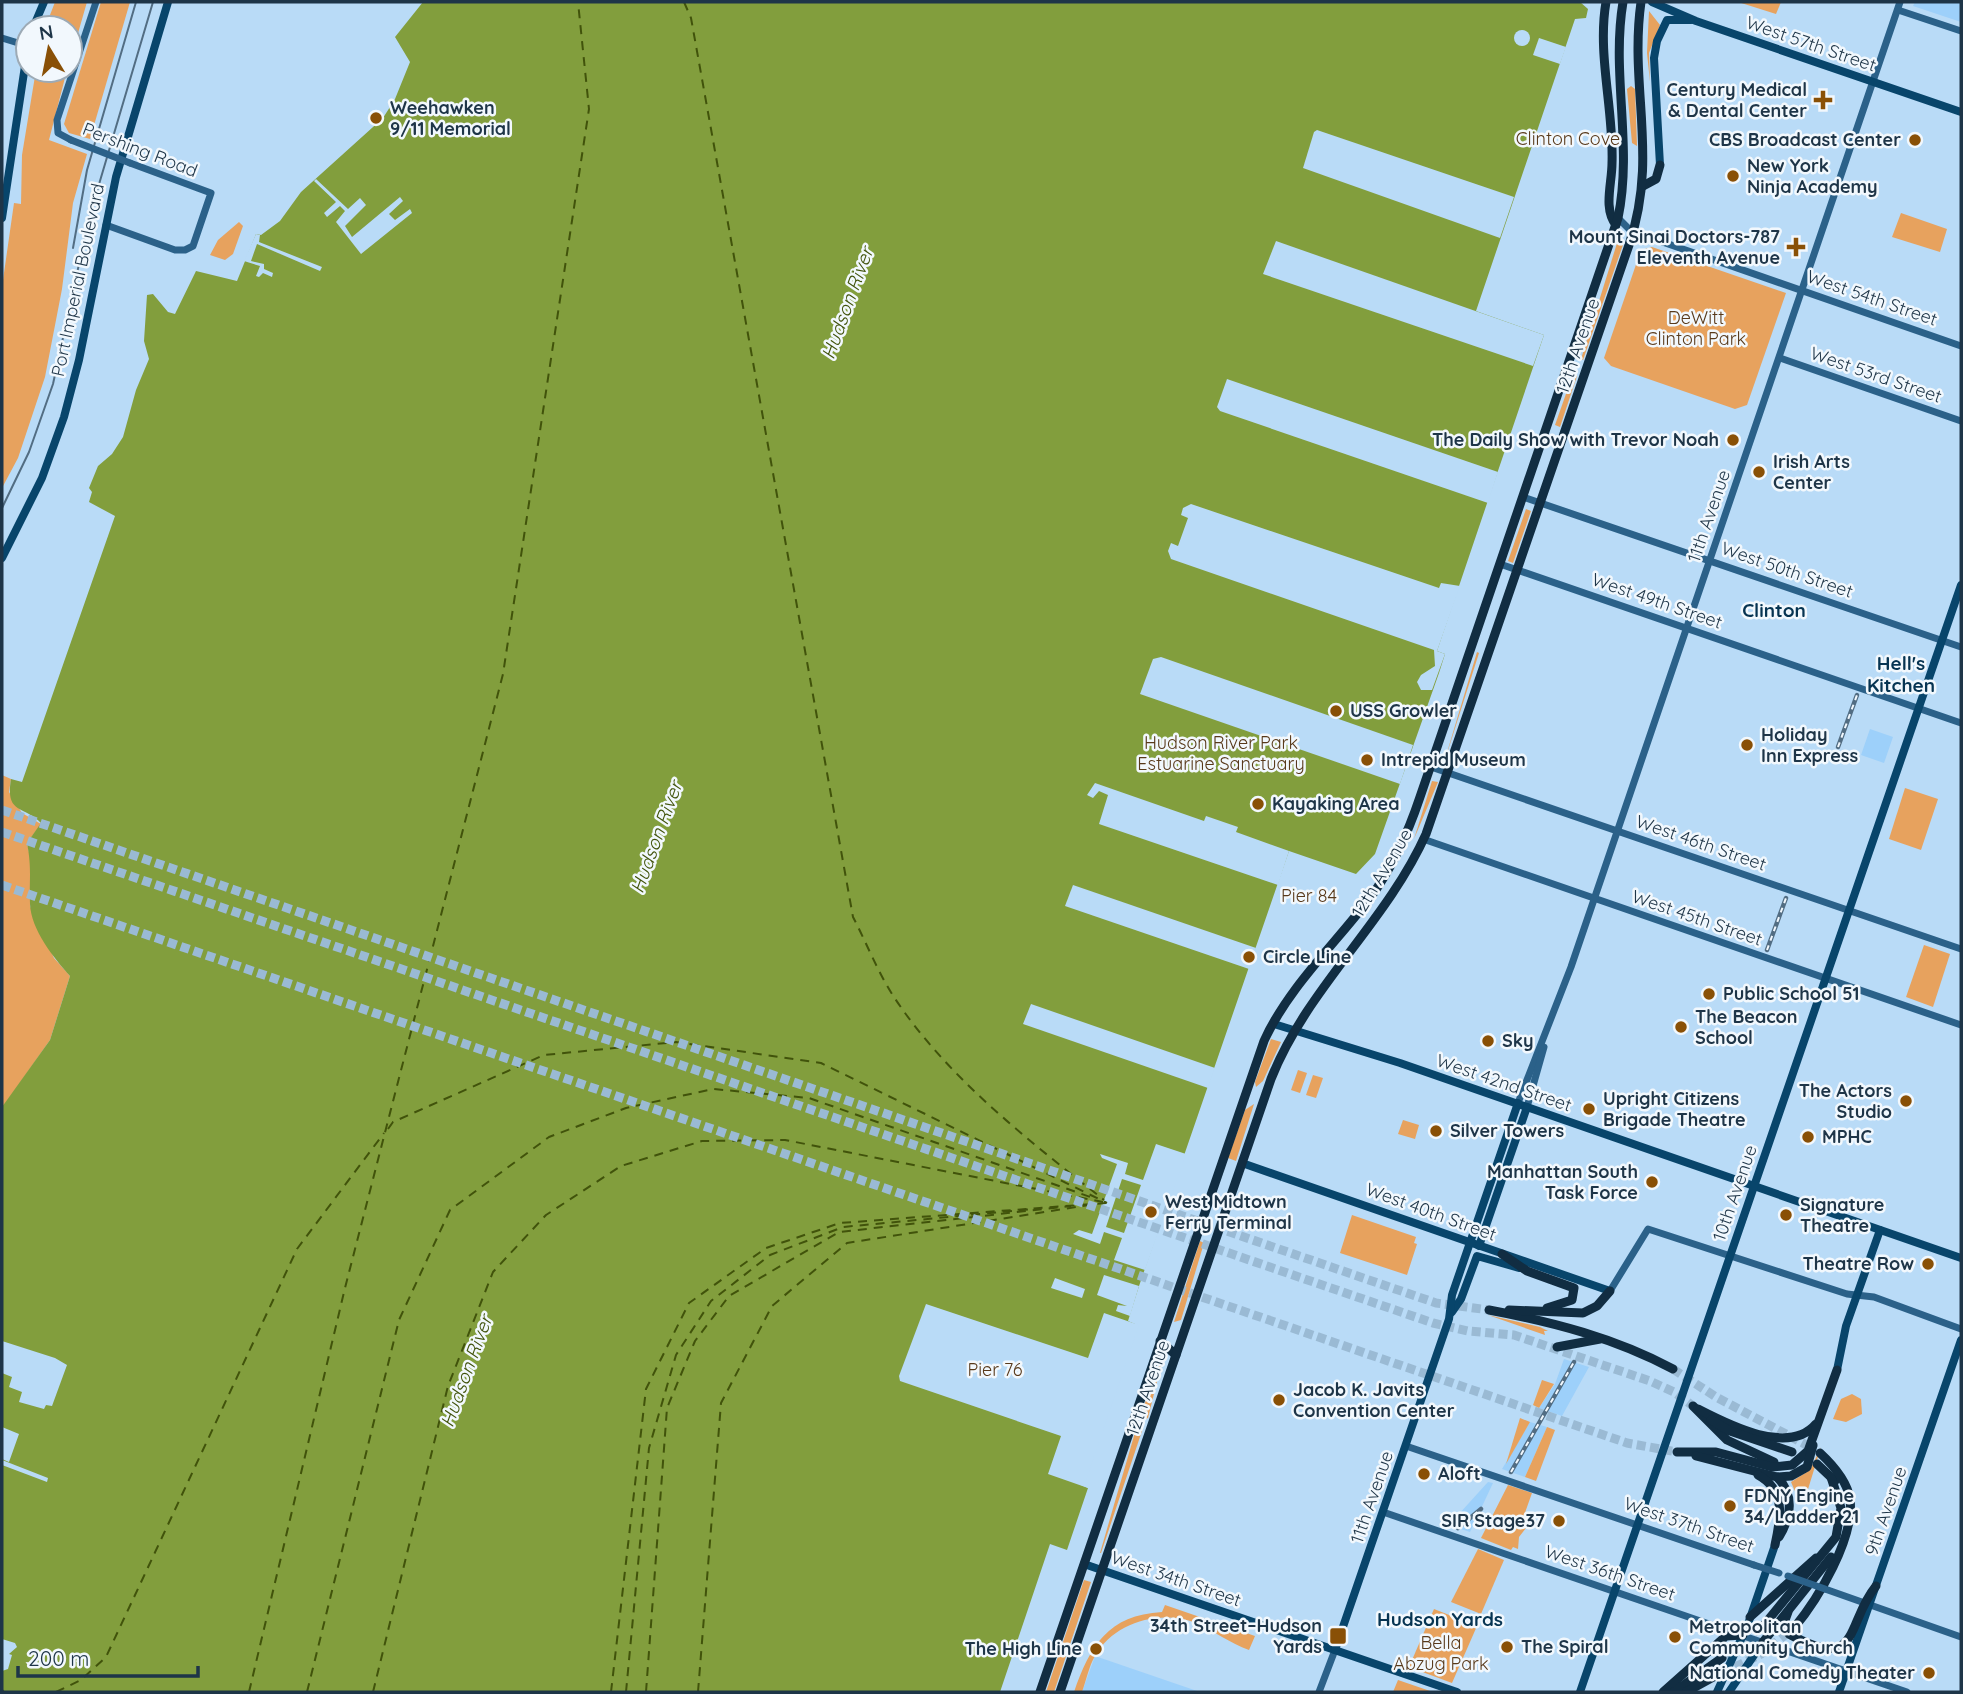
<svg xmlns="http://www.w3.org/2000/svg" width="1963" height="1694" font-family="Quicksand,sans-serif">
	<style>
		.built { fill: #9dd0fa }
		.green { fill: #e7a25e }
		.water { fill: #829e3d }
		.pier { fill: #b9dbf7; fill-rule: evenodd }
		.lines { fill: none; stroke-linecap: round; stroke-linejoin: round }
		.ferry { stroke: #41530b; stroke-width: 2; stroke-dasharray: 9 7; stroke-linecap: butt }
		.highway-tunnel { stroke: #9abad4; stroke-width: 9; stroke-dasharray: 9 4.5; stroke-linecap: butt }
		.secondary { stroke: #2b6189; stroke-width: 7 }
		.primary { stroke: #08456b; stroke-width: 8 }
		.highway { stroke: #112d42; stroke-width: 9 }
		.tram { stroke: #526d83; stroke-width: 2 }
		.rail-casing { stroke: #526d83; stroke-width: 4.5 }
		.rail { stroke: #f2f8fd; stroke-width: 2; stroke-dasharray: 5; stroke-linecap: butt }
		.secondary-bridge { stroke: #2b6189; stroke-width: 7 }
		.poi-dot { fill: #895006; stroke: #f2f8fd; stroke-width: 2.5 }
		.labels { text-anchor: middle; stroke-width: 5; stroke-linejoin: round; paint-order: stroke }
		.street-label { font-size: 18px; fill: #1e3548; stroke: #f2f8fd }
		.poi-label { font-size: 18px; font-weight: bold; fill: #1e3548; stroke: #f2f8fd; text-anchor: start }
		.park-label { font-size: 18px; fill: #58391a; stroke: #f2f8fd }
		.water-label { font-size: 19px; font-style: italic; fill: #41530b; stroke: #f2f8fd }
		.neighbourhood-label { font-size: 19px; font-weight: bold; fill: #063452; stroke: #f2f8fd }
	</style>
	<rect width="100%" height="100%" fill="#b9dbf7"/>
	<g class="built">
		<polygon points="1915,2 1961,2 1961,22 1913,6"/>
		<polygon points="1870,729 1893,737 1884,763 1861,755"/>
		<polygon points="1564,1359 1589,1367 1562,1416 1539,1408 1555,1384"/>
		<polygon points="1530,1422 1547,1427 1525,1477 1502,1469"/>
		<polygon points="1488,1482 1493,1483 1470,1532 1449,1525"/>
		<polygon points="1095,1656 1200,1692 1082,1692"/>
	</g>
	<g class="green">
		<polygon points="55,2 87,2 70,61 70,28 45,28"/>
		<polygon points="101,2 130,2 90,139 69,133 64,124"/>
		<polygon points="1738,2 1781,2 1776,14"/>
		<polygon points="1649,11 1660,25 1649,53 1650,82 1647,53"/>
		<polygon points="36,70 67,70 49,140 87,154 73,203 62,289 45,377 18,458 2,488 2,287 14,203 21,204 22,155"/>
		<polygon points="1631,86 1635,89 1637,146 1632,143 1627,89"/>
		<polygon points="1901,213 1947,229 1940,252 1892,237"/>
		<polygon points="239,222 243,226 233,254 225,260 210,255 218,240"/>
		<polygon points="1618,240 1624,242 1583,360 1581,359"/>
		<polygon points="1652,247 1786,293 1747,405 1735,409 1611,366 1604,358 1641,250"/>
		<polygon points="1573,374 1577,376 1560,427 1555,425"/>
		<polygon points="1526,509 1531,511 1513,563 1508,561"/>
		<polygon points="1477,652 1479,653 1443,766"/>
		<polygon points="2,775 11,779 9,792 22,813 41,824 27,843 33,871 30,906 54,958 70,976 50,1040 3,1107"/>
		<polygon points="1432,781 1438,782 1414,839"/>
		<polygon points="1905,788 1938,799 1921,850 1889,839"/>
		<polygon points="1924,945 1950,954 1933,1007 1906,997"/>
		<polygon points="1271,1039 1281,1042 1263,1081 1256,1087 1255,1082"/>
		<polygon points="1298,1070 1307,1073 1300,1093 1291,1090"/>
		<polygon points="1313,1075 1323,1078 1316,1098 1306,1095"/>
		<polygon points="1254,1104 1236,1161 1228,1158 1245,1110"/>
		<polygon points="1403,1120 1419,1125 1415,1139 1398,1134"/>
		<polygon points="1352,1215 1416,1237 1414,1243 1417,1244 1407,1275 1340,1253"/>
		<polygon points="1200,1241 1204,1243 1181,1320 1174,1322"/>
		<polygon points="1488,1315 1540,1327 1548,1331 1544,1331 1545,1335"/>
		<polygon points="1165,1349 1148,1418 1141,1421 1139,1419"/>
		<polygon points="1542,1380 1554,1384 1539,1408 1533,1405"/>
		<polygon points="1852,1394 1861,1399 1862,1414 1846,1422 1833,1419 1841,1399"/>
		<polygon points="1520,1418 1530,1422 1506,1464"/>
		<polygon points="1547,1427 1555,1430 1536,1481 1525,1477"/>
		<polygon points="1143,1428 1101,1553 1100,1553 1136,1429"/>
		<polygon points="1821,1447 1805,1499 1797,1496 1791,1482 1810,1470"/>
		<polygon points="1508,1485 1532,1493 1522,1521 1529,1524 1519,1537 1518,1549 1513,1547 1511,1550 1481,1538"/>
		<polygon points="1478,1549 1504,1560 1481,1614 1451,1602"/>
		<polygon points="1084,1580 1091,1582 1054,1692 1046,1692"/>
		<path d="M 1165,1605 L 1255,1636 L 1249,1650 C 1230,1643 1214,1631 1196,1623 C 1160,1609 1114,1622 1095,1656 C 1089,1666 1086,1681 1082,1692 L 1074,1692 C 1090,1646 1108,1615 1162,1612 Z"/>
		<polygon points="1434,1609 1477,1626 1452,1683 1409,1667"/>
		<polygon points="1398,1680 1433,1692 1393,1692"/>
	</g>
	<path class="water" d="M 423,2 L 1580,2 L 1588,9 L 1586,18 L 1575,19 L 1476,311 L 1544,335 L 1437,651 L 1445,654 L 1439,673 L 1375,854 L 1356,874 L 1289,851 L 1139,1286 L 1128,1321 L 1135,1324 L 1081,1485 L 1088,1488 L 1067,1550 L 1050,1544 L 1000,1692 L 2,1692 L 2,1671 L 8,1669 L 12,1655 L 9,1654 L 17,1647 L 15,1643 L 2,1639 L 2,1459 L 9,1462 L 19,1434 L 2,1427 L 2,1373 L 12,1377 L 9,1387 L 22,1392 L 19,1402 L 44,1409 L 46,1405 L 52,1406 L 67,1365 L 55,1358 L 2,1341 L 2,1107 L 50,1040 L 70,976 C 54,958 31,930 30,904 C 29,880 32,869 27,843 L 41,823 C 24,805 5,815 11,779 L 22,782 L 115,516 L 89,502 L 92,492 L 89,488 L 98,466 L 112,454 L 123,437 L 136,390 L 149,359 L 144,341 L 147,295 L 153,294 L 168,312 L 175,314 L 196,271 L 237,281 L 256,234 L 261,235 L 280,221 L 301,192 L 383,118 L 395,99 L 410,62 L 395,37 Z"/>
	<g class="pier">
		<circle cx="1522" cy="38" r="8"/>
		<polygon points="1539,38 1566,47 1560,64 1533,55"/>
		<polygon points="1317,130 1514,197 1500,238 1303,168 1314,132"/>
		<polygon points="316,179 348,209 360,198 366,205 345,226 352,237 400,197 403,201 389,214 395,220 410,209 412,213 361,254 336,222 345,211 340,206 327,217 324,213 336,202 314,181"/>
		<polygon points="256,234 260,235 259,242 322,267 320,271 257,244 251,261 264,264 264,269 273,273 272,277 263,273 259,277 256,276 260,266 244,261"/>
		<polygon points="1276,241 1544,335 1533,366 1263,274"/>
		<polygon points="1227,379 1498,472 1488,503 1220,411 1217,407"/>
		<polygon points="1191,504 1439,588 1441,583 1460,586 1437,651 1445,654 1432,690 1421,690 1417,682 1421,675 1435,666 1434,650 1171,559 1168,551 1171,543 1178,546 1188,518 1181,515 1183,508"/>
		<polygon points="1161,657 1413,745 1400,784 1140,694 1153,659"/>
		<polygon points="1095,783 1204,821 1206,816 1238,827 1236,832 1289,851 1278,885 1099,824 1108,795 1099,791 1093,798 1087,795"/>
		<polygon points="1073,885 1256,948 1249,969 1065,906"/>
		<polygon points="1031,1004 1215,1068 1208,1088 1023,1024"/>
		<path d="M 1156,1144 L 1186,1154 L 1145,1270 L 1114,1260 L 1122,1238 L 1104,1232 L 1100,1244 L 1073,1234 L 1079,1230 L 1092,1234 L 1117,1164 L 1102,1158 L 1100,1154 L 1128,1163 L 1125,1174 L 1143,1180 ZM 1122,1179 L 1141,1185 L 1124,1233 L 1106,1227 Z"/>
		<polygon points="1104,1275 1139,1286 1130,1316 1116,1311 1118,1305 1127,1306 1097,1295"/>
		<polygon points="1055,1278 1085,1289 1082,1298 1051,1288"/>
		<polygon points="926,1304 1088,1358 1104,1313 1139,1325 1085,1483 1090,1485 1088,1488 1048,1474 1061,1436 900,1381 899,1376"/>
		<polygon points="2,1460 48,1478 47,1482 2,1465"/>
	</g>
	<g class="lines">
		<g class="ferry">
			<path d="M 684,2 L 691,18 L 853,917 C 866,942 877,970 892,994 C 945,1076 1028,1140 1104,1200"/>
			<polyline points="388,1129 393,1122 544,1055 676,1042 821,1063 1107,1203"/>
			<polyline points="2,1690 4,1692"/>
			<polyline points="56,1692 81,1680 106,1657 297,1249 384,1133"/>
			<polyline points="249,1692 345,1288 503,674 589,109 578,2"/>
			<polyline points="307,1692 399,1320 450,1210 549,1137 626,1108 713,1089 809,1098 1096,1199"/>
			<polyline points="373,1692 448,1386 493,1272 546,1215 621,1166 702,1141 785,1140 1103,1202"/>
			<polyline points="611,1692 646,1389 689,1303 766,1248 840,1223 1106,1203"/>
			<polyline points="626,1692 649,1448 676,1355 711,1301 770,1255 843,1227 1033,1209"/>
			<polyline points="646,1692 667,1408 695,1341 729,1296 839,1232 1071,1206"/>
			<polyline points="698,1692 721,1403 772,1306 847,1243 1089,1205"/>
		</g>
		<g class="highway-tunnel">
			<polyline points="2,810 1436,1303 1489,1310"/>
			<polyline points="2,832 1433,1323 1468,1331 1514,1335 1650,1381 1674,1392 1693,1406"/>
			<polyline points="2,885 1627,1443 1677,1452"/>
			<polyline points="1673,1369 1716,1397 1816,1450"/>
			<polyline points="1722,1658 1764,1625"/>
			<polyline points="1723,1673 1761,1654 1794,1628"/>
		</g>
		<g class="secondary">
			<polyline points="1898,10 1961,31"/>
			<polyline points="2,38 28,46"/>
			<polyline points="71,140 58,133 57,120 96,2"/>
			<polyline points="1618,218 1631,231 1961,346"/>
			<polyline points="106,225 175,250 185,250 193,246 211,193 130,163"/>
			<polyline points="1780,358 1961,421"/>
			<polyline points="1523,497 1961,647"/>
			<polyline points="1500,564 1961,723"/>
			<polyline points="1431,767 1961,949"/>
			<polyline points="1423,839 1961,1025"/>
			<polyline points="1518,1103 1571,967 1900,2"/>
			<polyline points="1527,1107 1544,1047"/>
			<polyline points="1610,1291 1648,1229 1847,1294 1874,1297 1961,1329"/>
			<polyline points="1406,1446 1754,1565"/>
			<polyline points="1383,1512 1907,1692"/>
			<polyline points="1825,1589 1961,1637"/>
			<polyline points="1319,1692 1335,1650"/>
		</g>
		<g class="primary">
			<polyline points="1652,2 1696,21 1961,112"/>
			<polyline points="33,28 44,2"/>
			<polyline points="1660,165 1654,58 1657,41 1667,20 1691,20"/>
			<polyline points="2,218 28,46"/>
			<polyline points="2,558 42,478 64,417 79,360 116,177 168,2"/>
			<polyline points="1274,1024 1400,1063 1961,1258"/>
			<polyline points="1242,1163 1610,1291"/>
			<polyline points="1479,1246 1527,1107"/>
			<polyline points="1452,1312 1461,1299 1477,1256 1519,1268"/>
			<polyline points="1837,1370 1846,1326 1880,1230"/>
			<polyline points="1084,1564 1457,1692"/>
			<polyline points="1335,1650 1449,1319 1452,1295 1518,1103"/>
			<polyline points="1580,1692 1961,585"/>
			<polyline points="1717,1692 1748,1624 1775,1545"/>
			<polyline points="1729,1692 1763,1642"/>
			<polyline points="1839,1692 1961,1340"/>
		</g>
		<g class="highway">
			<path d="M 1606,2 C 1597,55 1614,110 1612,163 C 1612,184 1603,208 1616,225"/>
			<polyline points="1643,186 1656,179 1660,165"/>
			<polyline points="1502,1254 1527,1271 1574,1288 1572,1300 1547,1308"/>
			<path d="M 1489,1310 C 1553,1322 1615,1338 1673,1369"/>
			<polyline points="1509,1310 1583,1313 1597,1306 1610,1291"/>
			<polyline points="1160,1341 1176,1355"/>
			<polyline points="1557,1347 1600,1339"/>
			<polyline points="1693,1406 1727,1440 1774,1462"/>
			<path d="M 1698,1409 C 1729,1425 1789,1456 1816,1424"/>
			<polyline points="1711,1420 1730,1431 1792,1452"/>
			<polyline points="1677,1452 1716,1452 1772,1467 1792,1465 1808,1451 1837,1370"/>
			<polyline points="1696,1456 1777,1477 1791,1476 1807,1467 1813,1445"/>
			<polyline points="1817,1464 1835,1481"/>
			<path d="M 1758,1475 C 1786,1490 1781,1518 1775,1545"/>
			<path d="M 1777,1477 C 1795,1495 1791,1517 1779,1537"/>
			<path d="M 1788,1612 L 1784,1623 L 1789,1634 C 1861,1674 1845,1624 1876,1586"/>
			<polyline points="1750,1617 1816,1558"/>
			<polyline points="1764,1625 1836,1537 1841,1508 1831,1477"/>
			<path d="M 1794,1628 C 1818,1599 1855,1538 1850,1499 C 1847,1481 1833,1465 1820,1453"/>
			<polyline points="1763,1642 1831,1557"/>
			<path d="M 1040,1692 L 1264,1041 C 1288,988 1335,944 1370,898 C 1393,867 1408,833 1420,797 L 1618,218 C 1633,146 1611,74 1623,2"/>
			<path d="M 1060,1692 L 1271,1079 C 1307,988 1386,923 1426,834 L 1629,245 C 1659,156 1629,88 1641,2"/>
			<polyline points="1663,1692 1726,1636 1743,1635"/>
			<polyline points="1674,1692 1722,1658"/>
			<polyline points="1686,1692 1715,1676"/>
		</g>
		<g class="tram">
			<polyline points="73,248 87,170 136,2"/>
			<polyline points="2,508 29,452 53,384 89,218 153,2"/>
		</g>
		<g class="rail-casing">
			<g id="rail">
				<polyline points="1838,747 1857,695"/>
				<polyline points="1767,950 1786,898"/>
				<polyline points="1511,1472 1574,1362"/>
				<polyline points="1458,1528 1481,1509"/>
			</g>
		</g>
		<use href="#rail" class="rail"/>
		<g class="secondary-bridge">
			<polyline points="71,140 130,163"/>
			<polyline points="1754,1565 1779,1573"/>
			<polyline points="1788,1576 1825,1589"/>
		</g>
	</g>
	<g class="poi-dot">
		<path d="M1819.5 89.5h7v7h7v7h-7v7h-7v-7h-7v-7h7z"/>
		<circle cx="376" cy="118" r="7"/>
		<circle cx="1915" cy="140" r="7"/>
		<circle cx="1733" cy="176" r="7"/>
		<path d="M1792.5 236.5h7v7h7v7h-7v7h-7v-7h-7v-7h7z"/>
		<circle cx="1733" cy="440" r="7"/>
		<circle cx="1759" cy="472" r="7"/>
		<circle cx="1336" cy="711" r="7"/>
		<circle cx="1747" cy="745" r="7"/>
		<circle cx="1367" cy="760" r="7"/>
		<circle cx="1258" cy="804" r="7"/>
		<circle cx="1249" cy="957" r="7"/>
		<circle cx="1709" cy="994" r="7"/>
		<circle cx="1681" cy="1027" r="7"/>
		<circle cx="1488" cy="1041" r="7"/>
		<circle cx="1906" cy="1101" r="7"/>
		<circle cx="1589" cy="1109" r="7"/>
		<circle cx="1436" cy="1131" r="7"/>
		<circle cx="1808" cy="1137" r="7"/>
		<circle cx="1652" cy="1182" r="7"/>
		<circle cx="1151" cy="1212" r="7"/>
		<circle cx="1786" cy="1215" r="7"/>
		<circle cx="1928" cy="1264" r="7"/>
		<circle cx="1279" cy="1400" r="7"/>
		<circle cx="1424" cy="1474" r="7"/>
		<circle cx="1730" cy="1506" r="7"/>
		<circle cx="1559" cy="1521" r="7"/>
		<rect x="1329" y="1627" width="18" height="18" rx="3.5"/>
		<circle cx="1675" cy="1637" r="7"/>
		<circle cx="1507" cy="1647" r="7"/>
		<circle cx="1096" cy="1649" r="7"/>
		<circle cx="1929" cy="1673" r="7"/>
	</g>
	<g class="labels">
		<g class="street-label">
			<text transform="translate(1811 44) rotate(19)" y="6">West 57th Street</text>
			<text transform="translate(140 150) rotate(21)" y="6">Pershing Road</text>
			<text transform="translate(78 280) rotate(-78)" y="6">Port Imperial Boulevard</text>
			<text transform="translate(1872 298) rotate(19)" y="6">West 54th Street</text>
			<text transform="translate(1578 346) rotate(-71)" y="6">12th Avenue</text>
			<text transform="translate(1876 375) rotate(19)" y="6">West 53rd Street</text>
			<text transform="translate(1709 516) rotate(-71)" y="6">11th Avenue</text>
			<text transform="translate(1787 570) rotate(19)" y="6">West 50th Street</text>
			<text transform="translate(1657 601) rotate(19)" y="6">West 49th Street</text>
			<text transform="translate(1701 843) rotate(19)" y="6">West 46th Street</text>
			<text transform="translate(1382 873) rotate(-59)" y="6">12th Avenue</text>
			<text transform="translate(1697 918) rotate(19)" y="6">West 45th Street</text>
			<text transform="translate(1504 1083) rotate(19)" y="6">West 42nd Street</text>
			<text transform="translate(1735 1193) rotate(-71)" y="6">10th Avenue</text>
			<text transform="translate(1431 1212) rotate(20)" y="6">West 40th Street</text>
			<text transform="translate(1148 1388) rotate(-71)" y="6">12th Avenue</text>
			<text transform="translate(1372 1497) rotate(-71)" y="6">11th Avenue</text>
			<text transform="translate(1886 1511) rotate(-71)" y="6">9th Avenue</text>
			<text transform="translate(1689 1525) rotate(19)" y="6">West 37th Street</text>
			<text transform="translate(1610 1573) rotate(19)" y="6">West 36th Street</text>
			<text transform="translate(1176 1579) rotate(19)" y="6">West 34th Street</text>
		</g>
		<g class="poi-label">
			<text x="1807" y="96" text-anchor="end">Century Medical<tspan x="1807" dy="21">&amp; Dental Center</tspan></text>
			<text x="390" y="114">Weehawken<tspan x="390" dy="21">9/11 Memorial</tspan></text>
			<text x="1901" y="146" text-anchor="end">CBS Broadcast Center</text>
			<text x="1747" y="172">New York<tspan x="1747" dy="21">Ninja Academy</tspan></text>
			<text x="1780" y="243" text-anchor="end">Mount Sinai Doctors-787<tspan x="1780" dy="21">Eleventh Avenue</tspan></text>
			<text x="1719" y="446" text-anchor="end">The Daily Show with Trevor Noah</text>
			<text x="1773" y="468">Irish Arts<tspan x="1773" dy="21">Center</tspan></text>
			<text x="1350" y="717">USS Growler</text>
			<text x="1761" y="741">Holiday<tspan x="1761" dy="21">Inn Express</tspan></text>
			<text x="1381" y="766">Intrepid Museum</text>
			<text x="1272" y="810">Kayaking Area</text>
			<text x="1263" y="963">Circle Line</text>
			<text x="1723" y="1000">Public School 51</text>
			<text x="1695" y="1023">The Beacon<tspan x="1695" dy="21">School</tspan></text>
			<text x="1502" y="1047">Sky</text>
			<text x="1892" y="1097" text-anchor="end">The Actors<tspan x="1892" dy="21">Studio</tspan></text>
			<text x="1603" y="1105">Upright Citizens<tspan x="1603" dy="21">Brigade Theatre</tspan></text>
			<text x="1450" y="1137">Silver Towers</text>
			<text x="1822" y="1143">MPHC</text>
			<text x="1638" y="1178" text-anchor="end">Manhattan South<tspan x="1638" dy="21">Task Force</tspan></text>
			<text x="1165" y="1208">West Midtown<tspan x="1165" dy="21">Ferry Terminal</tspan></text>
			<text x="1800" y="1211">Signature<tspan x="1800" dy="21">Theatre</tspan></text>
			<text x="1914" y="1270" text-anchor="end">Theatre Row</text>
			<text x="1293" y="1396">Jacob K. Javits<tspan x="1293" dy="21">Convention Center</tspan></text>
			<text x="1438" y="1480">Aloft</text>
			<text x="1744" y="1502">FDNY Engine<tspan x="1744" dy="21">34/Ladder 21</tspan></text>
			<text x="1545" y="1527" text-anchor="end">SIR Stage37</text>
			<text x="1322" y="1632" text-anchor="end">34th Street–Hudson<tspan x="1322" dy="21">Yards</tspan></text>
			<text x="1689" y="1633">Metropolitan<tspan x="1689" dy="21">Community Church</tspan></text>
			<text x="1521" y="1653">The Spiral</text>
			<text x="1082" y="1655" text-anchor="end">The High Line</text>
			<text x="1915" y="1679" text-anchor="end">National Comedy Theater</text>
		</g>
		<g class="park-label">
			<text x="1568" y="145">Clinton Cove</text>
			<text x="1696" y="324">DeWitt<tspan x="1696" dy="21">Clinton Park</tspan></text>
			<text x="1221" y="749">Hudson River Park<tspan x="1221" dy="21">Estuarine Sanctuary</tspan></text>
			<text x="1309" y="902">Pier 84</text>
			<text x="995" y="1376">Pier 76</text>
			<text x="1441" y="1649">Bella<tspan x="1441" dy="21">Abzug Park</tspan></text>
		</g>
		<g class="water-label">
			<text transform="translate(847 303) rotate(-70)" y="7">Hudson River</text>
			<text transform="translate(656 837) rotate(-70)" y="7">Hudson River</text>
			<text transform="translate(466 1371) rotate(-70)" y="7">Hudson River</text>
		</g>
		<g class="neighbourhood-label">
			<text x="1774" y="617">Clinton</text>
			<text x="1901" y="670">Hell's<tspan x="1901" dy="22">Kitchen</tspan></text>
			<text x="1440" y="1626">Hudson Yards</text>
		</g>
	</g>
	<rect width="1963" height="1694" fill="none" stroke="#1e3548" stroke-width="7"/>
	<g transform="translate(49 49) rotate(350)"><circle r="33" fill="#f2f8fd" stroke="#9daab5" stroke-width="2"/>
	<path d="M0-5L12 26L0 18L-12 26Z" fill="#895006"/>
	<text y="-10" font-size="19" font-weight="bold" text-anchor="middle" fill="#1e3548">N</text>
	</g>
	<path d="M18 1666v10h180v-10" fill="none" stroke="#1e3548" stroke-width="3.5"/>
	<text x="28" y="1666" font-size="21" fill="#1e3548" stroke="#f2f8fd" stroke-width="5" paint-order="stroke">200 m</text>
</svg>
